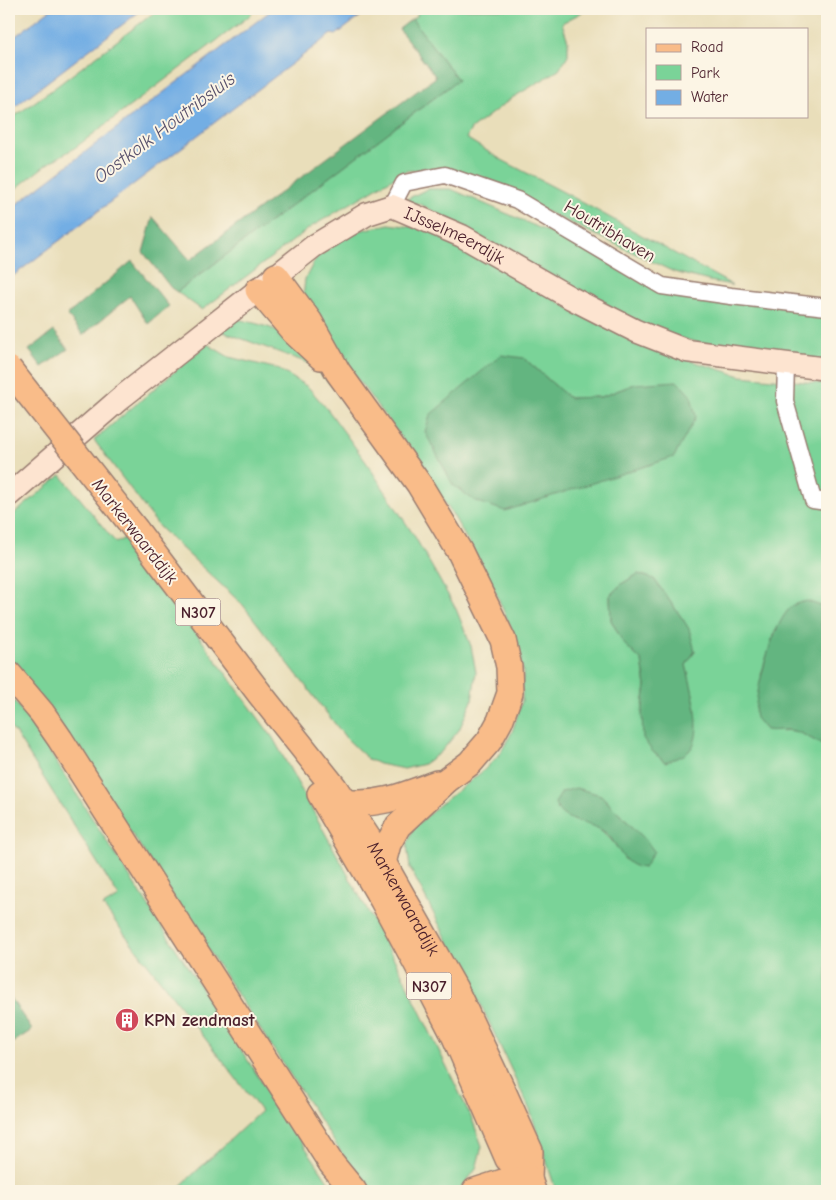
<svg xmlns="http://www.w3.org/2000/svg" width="836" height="1200" font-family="'Comic Neue',sans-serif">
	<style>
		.green { fill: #7ad398; stroke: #627962; fill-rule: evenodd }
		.forest { fill: #63b580; stroke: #566a56 }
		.water { fill: #73aee4; stroke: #5e6688 }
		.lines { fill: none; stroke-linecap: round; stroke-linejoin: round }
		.street-casing { stroke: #9a7e72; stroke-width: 19 }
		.secondary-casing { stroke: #9a7e72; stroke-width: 25 }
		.primary-casing { stroke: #9a7e72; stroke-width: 28 }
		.street { stroke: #fff; stroke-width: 16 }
		.secondary { stroke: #fde4d0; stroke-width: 22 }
		.primary { stroke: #f9bc89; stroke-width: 25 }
		.primary-bridge-casing { stroke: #9a7e72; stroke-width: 28; stroke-linecap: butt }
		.primary-bridge { stroke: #f9bc89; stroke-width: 25 }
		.labels { text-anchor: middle; stroke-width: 4; stroke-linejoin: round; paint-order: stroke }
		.shield { fill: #fcf5e5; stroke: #7f5f63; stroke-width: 1 }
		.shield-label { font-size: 16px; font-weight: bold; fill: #4a1f2b }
		.street-label { font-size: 18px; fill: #4a1f2b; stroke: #fcf5e5 }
		.poi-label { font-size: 18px; font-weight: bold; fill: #4a1f2b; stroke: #fcf5e5; text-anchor: start }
		.water-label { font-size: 19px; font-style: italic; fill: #58516c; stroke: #fcf5e5 }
	</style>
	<rect width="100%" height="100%" fill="#fcf5e5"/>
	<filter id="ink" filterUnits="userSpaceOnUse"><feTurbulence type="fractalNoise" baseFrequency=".02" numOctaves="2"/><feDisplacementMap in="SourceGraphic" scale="10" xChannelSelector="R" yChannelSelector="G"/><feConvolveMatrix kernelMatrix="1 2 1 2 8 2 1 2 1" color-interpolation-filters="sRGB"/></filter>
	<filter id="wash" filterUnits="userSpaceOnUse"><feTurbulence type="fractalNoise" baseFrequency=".0096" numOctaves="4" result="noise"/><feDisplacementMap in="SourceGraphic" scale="20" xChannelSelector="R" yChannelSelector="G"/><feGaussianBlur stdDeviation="1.12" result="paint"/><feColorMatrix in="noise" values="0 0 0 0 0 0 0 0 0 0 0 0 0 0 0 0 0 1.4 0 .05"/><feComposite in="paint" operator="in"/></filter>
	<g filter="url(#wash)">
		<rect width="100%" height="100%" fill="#e9deba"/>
		<g class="green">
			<polygon points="159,9 256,9 248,17 76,147 47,164 9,194 9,120 53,89"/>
			<polygon points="414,9 588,9 562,23 568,41 568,55 559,70 512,98 471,129 466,138 500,159 567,194 732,285 709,281 674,272 482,181 446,168 405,171 311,227 202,310 177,292 458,80 412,19 418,15"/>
			<polygon points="427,189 451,189 560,237 675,292 827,313 827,361 696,342 651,330 420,204 403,201"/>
			<path d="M 389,224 L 436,230 L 569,308 L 640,345 L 741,376 L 827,384 L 827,647 L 821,624 L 821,606 L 793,606 L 774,633 L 761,675 L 782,731 C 796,727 815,741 827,748 L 827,1191 L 556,1191 L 530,1110 L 480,1003 L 410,868 L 407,845 L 413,829 L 438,806 L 483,771 L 500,754 L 512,732 L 522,701 L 523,672 L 517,642 L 492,584 L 453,515 L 408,447 L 309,314 L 303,298 L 305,279 L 316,258 L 353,232 ZM 524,358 L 569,398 L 601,397 L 635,384 L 453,485 ZM 638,574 L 654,579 L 684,621 L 695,651 L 686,665 L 696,709 L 665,762 L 652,751 L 642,713 L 646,686 L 642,661 L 624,644 L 611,620 L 610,595 L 623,583 ZM 601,795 L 614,809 L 644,838 L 626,861 C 616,846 607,830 589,824 C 585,823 581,823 577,822 C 569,819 563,814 557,809 Z"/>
			<path d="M 237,319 C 253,323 271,326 285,335 C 309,351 326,376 344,397 L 308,363 L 221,331 Z"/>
			<polygon points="207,344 229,357 278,369 308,387 328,410 366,462 415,537 456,609 471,646 476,672 472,701 459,730 441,752 424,764 404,769 379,764 368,759 346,738 243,605 160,528 94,440"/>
			<polygon points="61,475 116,543 126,537 273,738 400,970 472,1119 482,1146 476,1169 464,1185 454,1191 374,1191 352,1169 65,732 9,661 9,518"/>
			<polygon points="9,695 27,717 263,1084 332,1187 336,1191 175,1191 261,1111 103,906 119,897 16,734 9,726"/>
		</g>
		<g class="forest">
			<polygon points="412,19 458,80 177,292 171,288 143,252 153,217 190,260 436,77 399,29"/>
			<polygon points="132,261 169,306 148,324 130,296 83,335 67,315"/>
			<polygon points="54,331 68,349 42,367 29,350"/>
			<polygon points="501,355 524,358 569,398 601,397 635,384 677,381 691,396 696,417 674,457 505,511 475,501 453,485 425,432 430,415"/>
			<path d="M 638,574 L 654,579 L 684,621 L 689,629 L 695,651 L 686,665 C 691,686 706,735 689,751 C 683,757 673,759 665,762 L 652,751 L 643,738 L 642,713 L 646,686 L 642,661 L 624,644 L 611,620 L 610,595 L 623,583 Z"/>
			<path d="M 807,601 L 821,606 L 821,624 L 827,647 L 827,748 C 817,742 797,729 786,730 C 779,730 773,731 766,730 L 756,718 L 755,713 C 757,687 772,623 792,606 C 796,603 803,602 807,601 Z"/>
			<path d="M 576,788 L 601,795 L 614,809 L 644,838 L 654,851 L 644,868 C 619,866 621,844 603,831 C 588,821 560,823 555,803 L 562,792 Z"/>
			<polygon points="9,995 32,1030 9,1045"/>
		</g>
		<g class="water">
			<polygon points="51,9 143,9 9,111 9,41"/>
			<polygon points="273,9 365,9 359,13 362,15 336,35 331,34 9,279 9,210"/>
		</g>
	</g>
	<g filter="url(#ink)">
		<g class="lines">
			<g class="street-casing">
				<g id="street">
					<polyline points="392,206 404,183 445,175 517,200 662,286 731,296 827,307"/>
					<polyline points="786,365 785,401 813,500 827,502"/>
				</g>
			</g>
			<g class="secondary-casing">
				<g id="secondary">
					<path id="s1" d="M 9,495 L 122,397 L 314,246 L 367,214 L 392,206 L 462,236 L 571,298 L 636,331 L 687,351 L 827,369"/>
				</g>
			</g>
			<g class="primary-casing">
				<g id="primary">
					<polyline points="276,276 310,322 338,372 419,484 460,552 503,640 509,667 510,693 500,721 489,741 470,763 447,780 398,826 388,844 383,863"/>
					<polyline points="258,290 294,332 321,357"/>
					<path id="s2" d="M 136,530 L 260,694 L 334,787 L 376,850 L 455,989 L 503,1091 L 530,1151 L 529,1179 L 533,1191"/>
					<polyline points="9,674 42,713 60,739 331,1163 354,1191"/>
					<polyline points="320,794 383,901 427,983 455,1037 508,1159 529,1179"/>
					<path d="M 345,802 C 378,807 407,794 437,783"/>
					<polyline points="475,1191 503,1182 529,1179"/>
				</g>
			</g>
			<use href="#street" class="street"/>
			<use href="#secondary" class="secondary"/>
			<use href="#primary" class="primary"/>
			<g class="primary-bridge-casing">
				<polyline id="primary-bridge" points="9,369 136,530"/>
			</g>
			<use href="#primary-bridge" class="primary-bridge"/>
		</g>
	</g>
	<defs>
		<g id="building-disc" transform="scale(1.25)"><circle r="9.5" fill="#d1495b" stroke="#fcf5e5"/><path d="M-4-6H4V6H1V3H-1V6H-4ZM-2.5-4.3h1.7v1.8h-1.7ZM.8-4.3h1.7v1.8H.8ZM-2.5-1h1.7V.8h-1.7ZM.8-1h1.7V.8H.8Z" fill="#fff"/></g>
	</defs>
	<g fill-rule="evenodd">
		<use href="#building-disc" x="127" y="1020"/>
	</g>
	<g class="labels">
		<g class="shield">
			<rect x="175.5" y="598.5" width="45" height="27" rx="4"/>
			<rect x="406.5" y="972.5" width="45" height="27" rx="4"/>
		</g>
		<g class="shield-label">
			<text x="198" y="618">N307</text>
			<text x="429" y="992">N307</text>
		</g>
		<g class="street-label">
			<text transform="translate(610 231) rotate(31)" y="6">Houtribhaven</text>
			<text dy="6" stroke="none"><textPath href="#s1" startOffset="551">IJsselmeerdijk</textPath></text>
			<text transform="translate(135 531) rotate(52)" y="6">Markerwaarddijk</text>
			<text dy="6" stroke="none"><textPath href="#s2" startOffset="456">Markerwaarddijk</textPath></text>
		</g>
		<g class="poi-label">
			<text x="144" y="1026">KPN zendmast</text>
		</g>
		<g class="water-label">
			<text transform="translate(164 127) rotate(-37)" y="7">Oostkolk Houtribsluis</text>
		</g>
	</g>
	<rect width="836" height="1200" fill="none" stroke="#fcf5e5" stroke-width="30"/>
	<rect x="646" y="28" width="162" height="90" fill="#fcf5e5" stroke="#b59f9b"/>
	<rect x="656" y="44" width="25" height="8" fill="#f9bc89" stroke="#b59f9b"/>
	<text x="691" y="52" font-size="15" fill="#4a1f2b">Road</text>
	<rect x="656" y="65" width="25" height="15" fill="#7ad398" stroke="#b59f9b"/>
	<text x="691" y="78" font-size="15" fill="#4a1f2b">Park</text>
	<rect x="656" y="90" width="25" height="15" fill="#73aee4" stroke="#b59f9b"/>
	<text x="691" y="102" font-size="15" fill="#4a1f2b">Water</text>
</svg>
